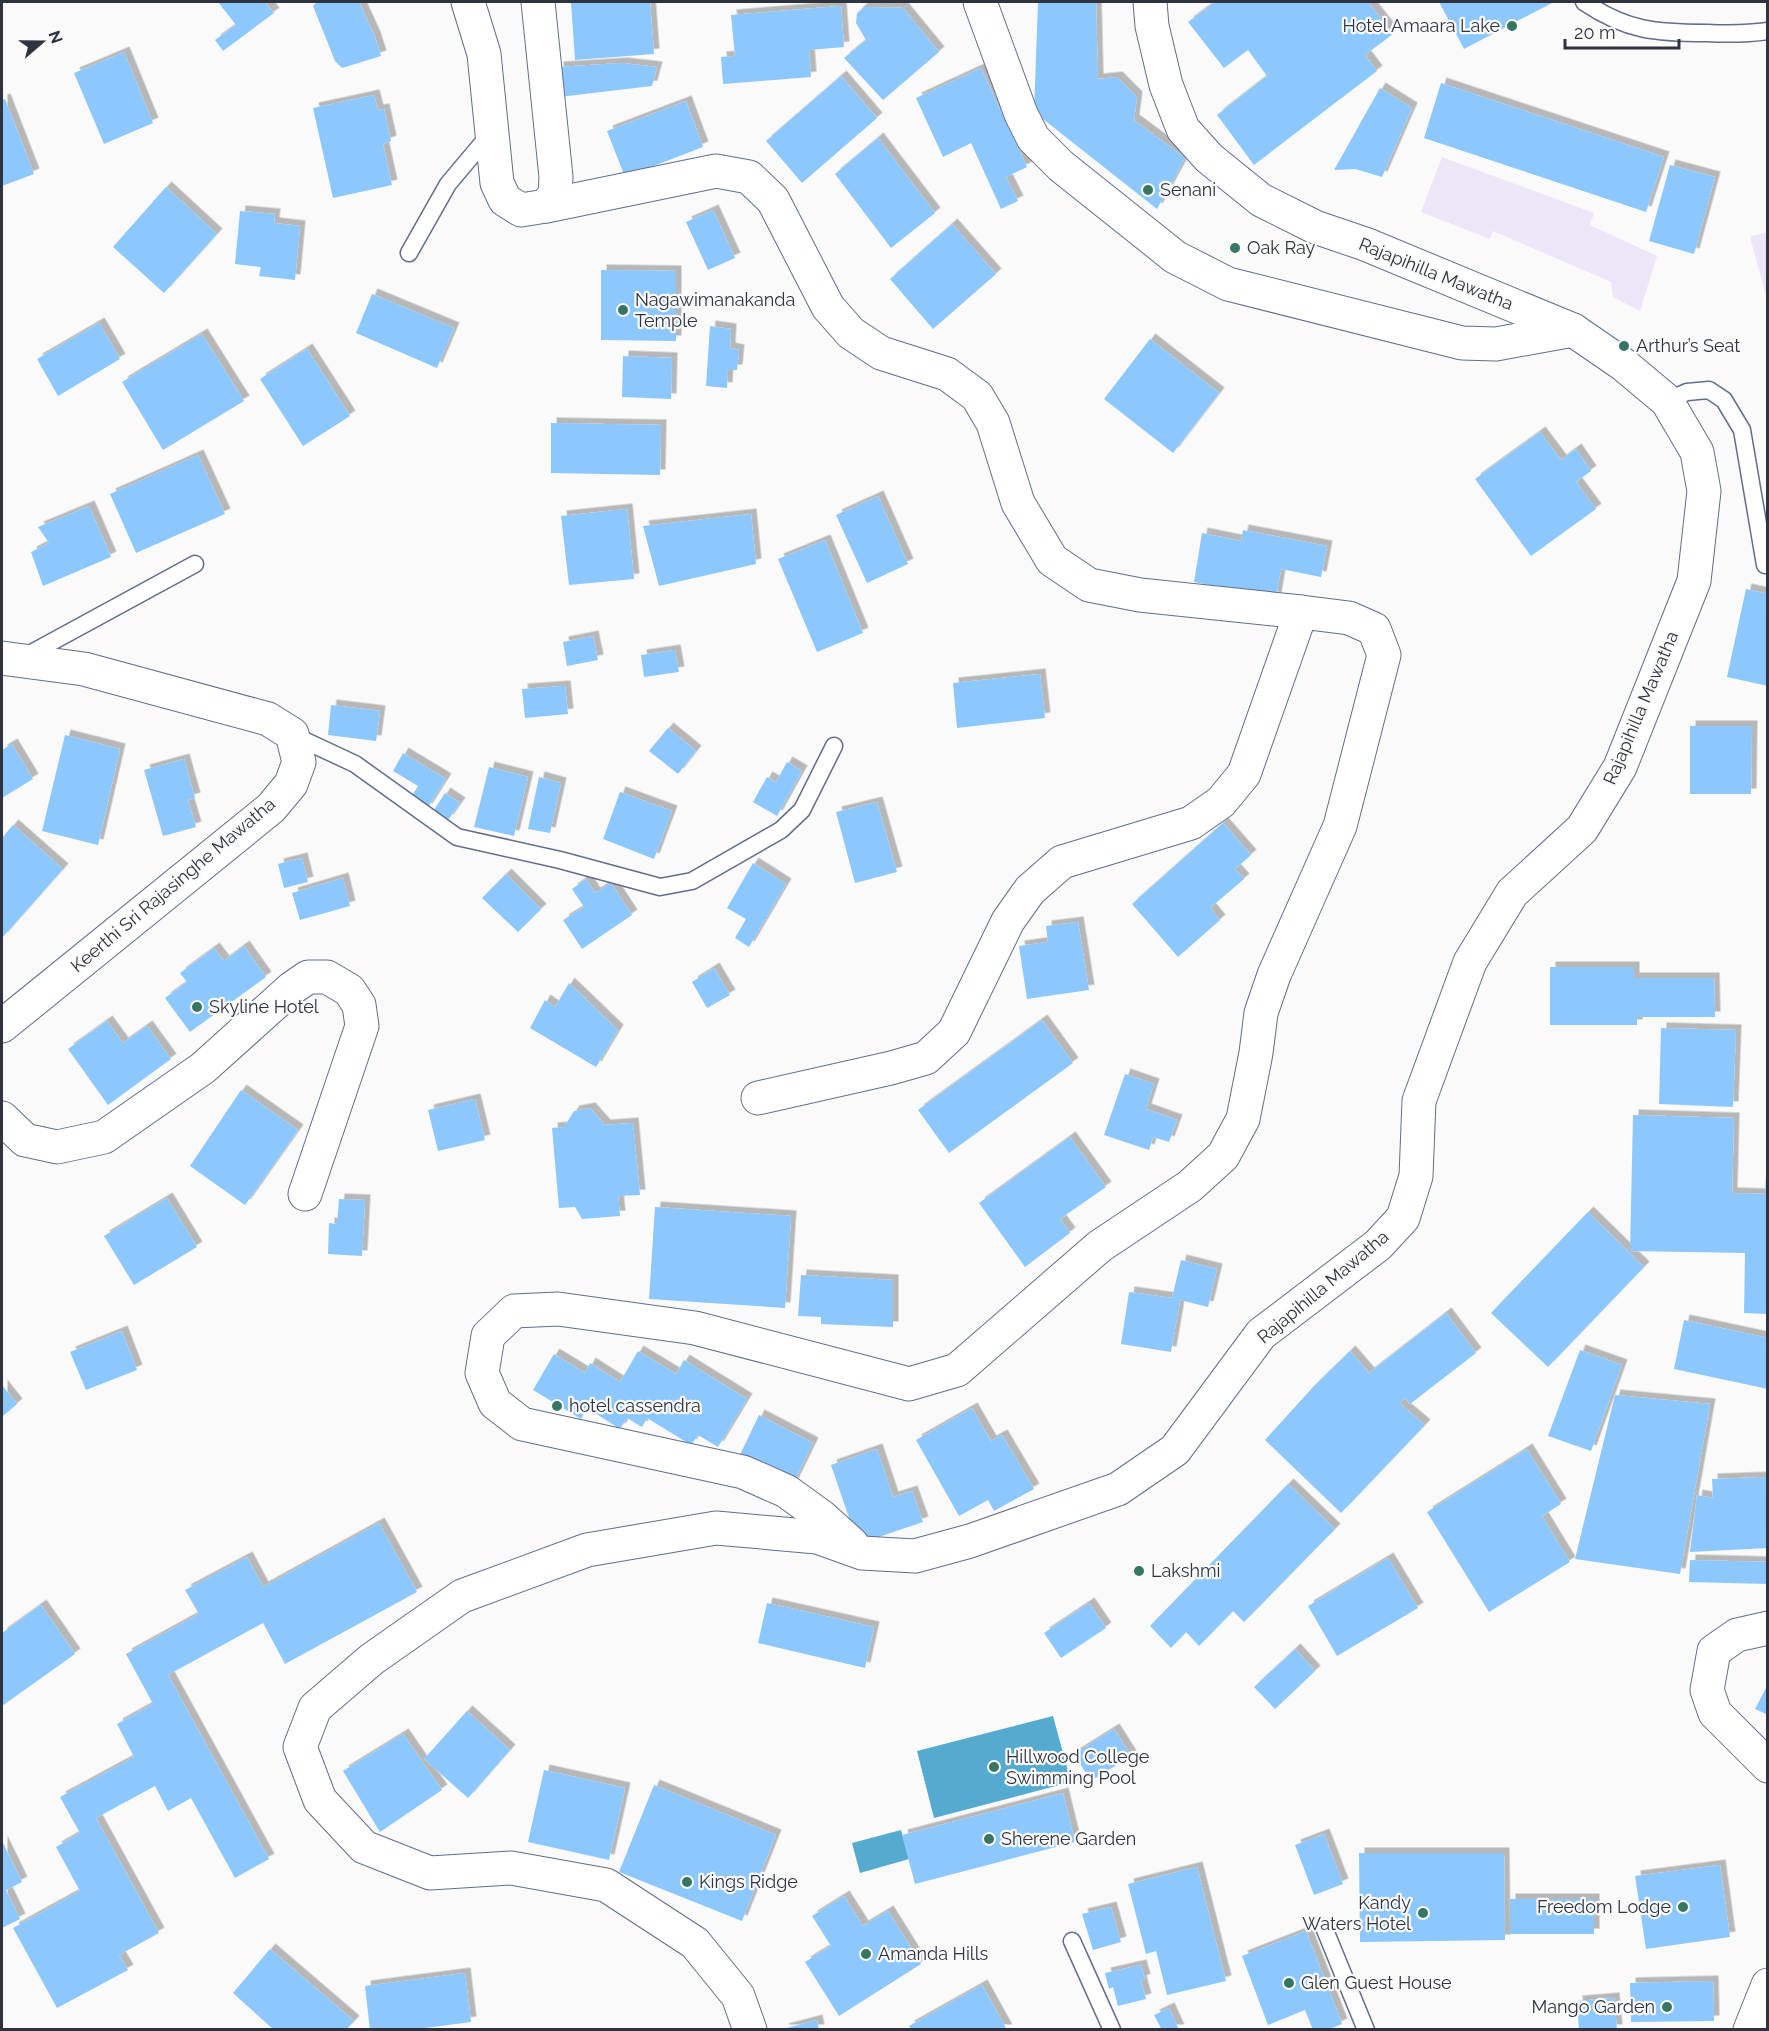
<svg xmlns="http://www.w3.org/2000/svg" width="1769" height="2031" font-family="Raleway,sans-serif">
	<style>
		.green { fill: #ede6f9 }
		.water { fill: #54abcf }
		.building { fill: #8cc8fe; filter: url(#shadow) }
		.lines { fill: none; stroke-linecap: round; stroke-linejoin: round }
		.service-casing { stroke: #616e89; stroke-width: 19 }
		.minor-casing { stroke: #616e89; stroke-width: 35 }
		.service { stroke: #fff; stroke-width: 16 }
		.minor { stroke: #fff; stroke-width: 33 }
		.poi-dot { fill: #377664; stroke: #fafafa; stroke-width: 2 }
		.labels { text-anchor: middle; stroke-width: 4.5; stroke-linejoin: round; paint-order: stroke }
		.poi-label { font-size: 18px; fill: #2e333f; stroke: #fafafa; text-anchor: start }
		.street-label { font-size: 18px; fill: #2e333f; stroke: #fafafa }
	</style>
	<defs>
		<filter id="shadow"><feDropShadow dx="5.5" dy="-5.5" stdDeviation="0" flood-color="#0004"/></filter>
	</defs>
	<rect width="100%" height="100%" fill="#fafafa"/>
	<g class="green">
		<polygon points="1442,157 1594,213 1590,225 1657,256 1640,311 1613,297 1611,282 1493,231 1490,239 1421,212"/>
		<polygon points="1767,232 1768,232 1767,300 1750,237"/>
	</g>
	<g class="water">
		<polygon points="1053,1716 1071,1782 934,1818 917,1751"/>
		<polygon points="901,1830 909,1859 860,1873 852,1843"/>
	</g>
	<g class="building">
		<polygon points="218,2 265,2 274,13 223,51 215,40 236,25"/>
		<polygon points="317,2 359,2 375,37 381,56 342,68 335,61 313,6"/>
		<polygon points="571,2 650,2 654,54 575,60"/>
		<polygon points="1038,2 1096,2 1098,79 1117,77 1137,97 1134,120 1185,158 1157,209 1034,112"/>
		<polygon points="1215,2 1368,2 1393,34 1365,55 1377,71 1254,165 1217,115 1267,76 1248,50 1224,68 1188,22"/>
		<polygon points="1439,2 1554,2 1464,49"/>
		<polygon points="841,6 844,47 809,50 811,77 723,84 721,57 735,56 731,15"/>
		<polygon points="864,7 903,8 939,52 883,100 844,58 866,40 856,23 857,13"/>
		<polygon points="124,52 153,123 104,144 74,73"/>
		<polygon points="622,63 657,67 652,86 559,97 558,67"/>
		<polygon points="981,68 1027,167 1006,177 1018,201 1001,209 971,143 943,157 916,98"/>
		<polygon points="841,76 877,118 802,183 766,141"/>
		<polygon points="1441,83 1664,157 1646,212 1424,138"/>
		<polygon points="1380,88 1412,108 1382,177 1355,169 1334,170"/>
		<polygon points="374,95 378,110 384,109 391,141 383,144 392,185 333,198 313,108"/>
		<polygon points="5,99 34,174 2,186 2,100"/>
		<polygon points="686,101 703,147 625,177 607,131"/>
		<polygon points="878,138 935,213 891,248 835,174"/>
		<polygon points="1670,165 1715,177 1694,254 1649,241"/>
		<polygon points="166,187 217,234 164,293 113,247"/>
		<polygon points="713,210 735,258 708,270 686,222"/>
		<polygon points="240,211 275,214 274,223 300,226 295,280 259,276 261,267 235,264"/>
		<polygon points="952,224 996,274 933,329 890,279"/>
		<polygon points="601,270 676,271 676,341 601,340"/>
		<polygon points="372,294 454,328 437,368 356,333"/>
		<polygon points="99,323 120,359 58,396 37,359"/>
		<polygon points="710,326 731,329 730,348 739,350 737,370 728,370 727,388 706,386"/>
		<polygon points="202,334 244,401 163,450 122,382"/>
		<polygon points="1150,339 1219,393 1173,453 1104,399"/>
		<polygon points="307,349 350,416 303,446 260,379"/>
		<polygon points="623,356 672,358 671,399 622,397"/>
		<polygon points="551,423 661,425 660,475 551,473"/>
		<polygon points="1540,432 1561,460 1576,449 1591,471 1576,482 1596,509 1531,556 1475,479"/>
		<polygon points="198,455 225,514 136,553 110,494"/>
		<polygon points="878,496 908,564 867,583 836,515"/>
		<polygon points="89,506 111,557 43,586 31,552 49,543 38,527"/>
		<polygon points="627,509 634,579 569,585 561,516"/>
		<polygon points="751,514 756,564 659,586 643,526"/>
		<polygon points="1243,530 1327,546 1321,577 1281,569 1276,598 1194,582 1202,533 1241,541"/>
		<polygon points="825,540 863,633 817,652 778,559"/>
		<polygon points="1746,589 1768,594 1768,686 1727,677"/>
		<polygon points="593,636 598,660 567,666 563,642"/>
		<polygon points="675,650 679,672 644,677 641,655"/>
		<polygon points="1040,674 1045,718 957,728 953,683"/>
		<polygon points="565,686 568,714 525,718 522,689"/>
		<polygon points="331,705 380,711 376,741 328,735"/>
		<polygon points="1690,726 1752,726 1751,794 1690,794"/>
		<polygon points="668,728 696,751 678,774 649,751"/>
		<polygon points="65,735 120,749 98,845 42,831"/>
		<polygon points="12,744 33,779 2,798 2,750"/>
		<polygon points="403,753 446,779 427,809 410,799 418,786 393,771"/>
		<polygon points="184,759 195,798 188,800 196,827 163,836 144,770"/>
		<polygon points="787,762 802,771 777,816 753,802 767,777 776,782"/>
		<polygon points="489,767 528,777 514,836 474,827"/>
		<polygon points="539,777 561,783 550,833 528,829"/>
		<polygon points="620,792 672,811 654,859 603,839"/>
		<polygon points="445,793 460,803 448,820 434,810"/>
		<polygon points="877,802 897,872 855,883 836,812"/>
		<polygon points="1223,823 1251,855 1235,869 1244,879 1210,908 1220,920 1178,957 1132,904"/>
		<polygon points="13,825 63,869 2,938 2,838"/>
		<polygon points="302,858 308,882 284,888 278,864"/>
		<polygon points="753,863 786,884 749,947 735,938 746,919 727,908"/>
		<polygon points="506,874 541,909 518,932 482,898"/>
		<polygon points="343,878 350,906 300,920 292,893"/>
		<polygon points="586,879 595,893 611,883 632,915 582,949 563,920 584,907 572,889"/>
		<polygon points="1078,922 1089,990 1027,999 1019,946 1048,942 1046,926"/>
		<polygon points="244,946 266,977 190,1032 165,998 187,982 180,973 214,948 224,961"/>
		<polygon points="1550,967 1634,967 1634,978 1714,978 1715,1017 1637,1017 1637,1025 1550,1025"/>
		<polygon points="714,968 730,995 707,1008 692,982"/>
		<polygon points="569,983 618,1030 596,1067 530,1028 545,1000 555,1007"/>
		<polygon points="1042,1020 1073,1063 949,1153 918,1110"/>
		<polygon points="107,1021 123,1043 147,1026 171,1059 108,1105 68,1049"/>
		<polygon points="1661,1028 1736,1030 1733,1107 1659,1104"/>
		<polygon points="1125,1074 1154,1084 1146,1109 1177,1120 1169,1142 1153,1137 1149,1150 1104,1135"/>
		<polygon points="241,1090 298,1130 245,1205 190,1166"/>
		<polygon points="475,1099 485,1140 438,1151 428,1110"/>
		<polygon points="590,1108 605,1125 633,1123 640,1195 618,1196 620,1216 582,1219 575,1207 559,1208 552,1128 564,1127 574,1111"/>
		<polygon points="1633,1115 1734,1118 1732,1193 1765,1194 1766,1174 1768,1174 1768,1314 1744,1313 1745,1253 1630,1251"/>
		<polygon points="1070,1137 1106,1187 1060,1219 1070,1233 1025,1267 979,1203"/>
		<polygon points="167,1198 197,1247 134,1285 104,1236"/>
		<polygon points="339,1199 365,1200 362,1256 328,1254 329,1223 337,1224"/>
		<polygon points="655,1207 791,1216 785,1308 649,1299"/>
		<polygon points="1588,1212 1644,1267 1548,1367 1491,1313"/>
		<polygon points="1181,1260 1217,1269 1208,1307 1180,1300 1171,1352 1121,1344 1129,1292 1172,1298"/>
		<polygon points="801,1275 893,1280 893,1327 821,1324 821,1317 798,1316"/>
		<polygon points="1446,1313 1476,1353 1410,1404 1405,1398 1399,1403 1425,1425 1341,1513 1265,1440 1315,1385 1350,1351 1369,1373"/>
		<polygon points="1684,1320 1768,1338 1768,1389 1674,1369"/>
		<polygon points="122,1331 137,1370 86,1390 70,1352"/>
		<polygon points="1580,1350 1622,1365 1591,1451 1548,1436"/>
		<polygon points="638,1351 676,1374 684,1360 747,1399 718,1447 698,1435 691,1445 647,1418 642,1427 627,1418 620,1429 587,1408 581,1419 533,1390 554,1354 585,1373 590,1363 620,1382"/>
		<polygon points="2,1385 17,1404 2,1417"/>
		<polygon points="1615,1395 1710,1404 1680,1574 1575,1559"/>
		<polygon points="972,1408 991,1441 1002,1435 1034,1489 994,1511 988,1500 959,1516 916,1440"/>
		<polygon points="759,1415 813,1443 791,1488 737,1461"/>
		<polygon points="877,1449 893,1497 912,1491 923,1522 858,1544 831,1465"/>
		<polygon points="1527,1449 1561,1504 1542,1516 1570,1562 1489,1612 1427,1512"/>
		<polygon points="1768,1477 1768,1548 1690,1552 1697,1495 1713,1498 1712,1479"/>
		<polygon points="1288,1484 1335,1529 1244,1622 1233,1611 1199,1646 1186,1632 1171,1648 1150,1626"/>
		<polygon points="379,1523 417,1592 285,1664 263,1623 168,1675 269,1859 235,1878 191,1798 168,1811 155,1786 96,1818 159,1933 119,1955 128,1970 57,2008 13,1928 80,1891 56,1847 80,1833 60,1797 134,1757 117,1724 153,1704 126,1654 199,1614 185,1590 247,1557 263,1587"/>
		<polygon points="1388,1558 1418,1608 1337,1656 1308,1606"/>
		<polygon points="1690,1560 1768,1562 1768,1584 1689,1582"/>
		<polygon points="767,1603 874,1627 865,1668 758,1643"/>
		<polygon points="1089,1603 1106,1628 1061,1658 1044,1633"/>
		<polygon points="41,1605 75,1654 2,1706 2,1633"/>
		<polygon points="1295,1649 1315,1671 1275,1709 1254,1687"/>
		<polygon points="1768,1684 1768,1715 1755,1709"/>
		<polygon points="467,1711 510,1750 468,1798 424,1759"/>
		<polygon points="1114,1729 1131,1756 1091,1781 1074,1754"/>
		<polygon points="403,1734 442,1790 380,1832 343,1771"/>
		<polygon points="544,1770 625,1788 609,1860 528,1842"/>
		<polygon points="654,1785 776,1835 742,1921 619,1872"/>
		<polygon points="1063,1793 1075,1842 915,1884 902,1835"/>
		<polygon points="1324,1834 1343,1884 1314,1895 1295,1845"/>
		<polygon points="2,1841 22,1882 6,1890 20,1919 2,1928"/>
		<polygon points="1359,1853 1504,1853 1505,1940 1360,1942"/>
		<polygon points="1720,1865 1730,1937 1646,1949 1635,1876"/>
		<polygon points="1197,1867 1226,1981 1167,1995 1156,1951 1146,1954 1128,1884"/>
		<polygon points="844,1896 863,1926 888,1911 921,1964 839,2016 805,1962 831,1946 812,1916"/>
		<rect x="1510" y="1899" width="84" height="35"/>
		<polygon points="1111,1907 1121,1942 1093,1950 1082,1914"/>
		<polygon points="1306,1931 1342,2024 1327,2030 1313,2030 1305,2010 1268,2025 1242,1956"/>
		<polygon points="270,1949 354,2021 346,2030 274,2030 233,1993"/>
		<polygon points="1141,1965 1145,1979 1141,1981 1146,1999 1118,2006 1113,1987 1109,1989 1105,1973"/>
		<polygon points="465,1973 471,2022 410,2030 370,2030 365,1986"/>
		<polygon points="1713,1981 1714,2021 1631,2022 1630,1983"/>
		<polygon points="982,1985 1007,2030 911,2030 909,2026"/>
		<polygon points="1614,1998 1617,2030 1579,2030 1577,2001"/>
		<polygon points="1169,2008 1179,2030 1162,2030 1154,2015"/>
		<polygon points="817,2020 819,2030 783,2030 783,2029"/>
	</g>
	<g class="lines">
		<g class="service-casing">
			<g id="service">
				<path d="M 1584,2 C 1627,31 1656,33 1707,33 C 1728,34 1747,34 1768,31"/>
				<polyline points="409,253 448,184 491,133"/>
				<polyline points="1667,401 1687,392 1709,390 1724,400 1742,430 1765,565"/>
				<polyline points="24,657 195,564"/>
				<polyline points="293,735 355,764 457,837 560,860 660,887 692,881 781,830 802,810 834,746"/>
				<polyline points="1325,1930 1366,2030"/>
				<polyline points="1072,1941 1112,2030"/>
			</g>
		</g>
		<g class="minor-casing">
			<g id="minor">
				<polyline points="468,2 484,54 497,183 505,200 521,210 546,206 555,194 556,177 538,2"/>
				<polyline points="980,2 1021,114 1033,138 1061,166 1175,257 1228,284 1462,343 1496,344 1573,330"/>
				<polyline points="546,206 716,171 749,177 773,200 828,307 851,333 881,353 947,374 977,396 993,423 1018,503 1052,560 1089,585 1140,595 1301,612"/>
				<polyline points="2,658 84,669 268,719 292,734 299,762 291,784 271,808 2,1026"/>
				<polyline points="758,1098 891,1068 926,1058 954,1032 1008,921 1030,890 1062,862 1191,823 1221,802 1244,774 1301,612 1349,618 1374,629 1384,655 1340,826 1274,975 1261,1013 1256,1053 1243,1119 1223,1156 1190,1186 1100,1246 957,1370 909,1384 695,1328 558,1309 514,1311 488,1336 482,1373 495,1403 522,1424 743,1472 786,1491 822,1517 852,1544"/>
				<polyline points="2,1118 25,1140 57,1147 104,1137 203,1068 292,988 308,977 327,977 349,990 359,1005 362,1026 305,1194"/>
				<polyline points="1768,1628 1737,1635 1714,1651 1707,1690 1715,1713 1768,1766"/>
				<polyline points="750,2030 738,1996 695,1943 606,1885 511,1868 430,1873 364,1847 320,1800 300,1747 315,1708 372,1659 462,1596 587,1550 716,1528 817,1537 862,1553 915,1556 970,1541 1118,1489 1175,1450 1261,1334 1378,1245 1403,1218 1416,1176 1419,1101 1470,962 1512,893 1582,829 1620,767 1694,581 1704,491 1697,452 1667,401 1624,365 1573,330 1365,244 1315,227 1261,200 1209,158 1183,129 1166,85 1152,26 1150,2"/>
				<polyline points="1750,2030 1768,1985"/>
			</g>
		</g>
		<use href="#service" class="service"/>
		<use href="#minor" class="minor"/>
	</g>
	<g class="poi-dot">
		<circle cx="1512" cy="26" r="6"/>
		<circle cx="1148" cy="190" r="6"/>
		<circle cx="1235" cy="248" r="6"/>
		<circle cx="623" cy="310" r="6"/>
		<circle cx="1624" cy="346" r="6"/>
		<circle cx="197" cy="1007" r="6"/>
		<circle cx="557" cy="1406" r="6"/>
		<circle cx="1139" cy="1571" r="6"/>
		<circle cx="994" cy="1767" r="6"/>
		<circle cx="989" cy="1839" r="6"/>
		<circle cx="687" cy="1882" r="6"/>
		<circle cx="1683" cy="1907" r="6"/>
		<circle cx="1423" cy="1913" r="6"/>
		<circle cx="866" cy="1954" r="6"/>
		<circle cx="1289" cy="1983" r="6"/>
		<circle cx="1667" cy="2007" r="6"/>
	</g>
	<g class="labels">
		<g class="poi-label">
			<text x="1500" y="32" text-anchor="end">Hotel Amaara Lake</text>
			<text x="1160" y="196">Senani</text>
			<text x="1247" y="254">Oak Ray</text>
			<text x="635" y="306">Nagawimanakanda<tspan x="635" dy="21">Temple</tspan></text>
			<text x="1636" y="352">Arthur’s Seat</text>
			<text x="209" y="1013">Skyline Hotel</text>
			<text x="569" y="1412">hotel cassendra</text>
			<text x="1151" y="1577">Lakshmi</text>
			<text x="1006" y="1763">Hillwood College<tspan x="1006" dy="21">Swimming Pool</tspan></text>
			<text x="1001" y="1845">Sherene Garden</text>
			<text x="699" y="1888">Kings Ridge</text>
			<text x="1411" y="1909" text-anchor="end">Kandy<tspan x="1411" dy="21">Waters Hotel</tspan></text>
			<text x="1671" y="1913" text-anchor="end">Freedom Lodge</text>
			<text x="878" y="1960">Amanda Hills</text>
			<text x="1301" y="1989">Glen Guest House</text>
			<text x="1655" y="2013" text-anchor="end">Mango Garden</text>
		</g>
		<g class="street-label">
			<text transform="translate(1436 274) rotate(22)" y="6">Rajapihilla Mawatha</text>
			<text transform="translate(1641 708) rotate(-67)" y="6">Rajapihilla Mawatha</text>
			<text transform="translate(173 885) rotate(-40)" y="6">Keerthi Sri Rajasinghe Mawatha</text>
			<text transform="translate(1323 1287) rotate(-40)" y="6">Rajapihilla Mawatha</text>
		</g>
	</g>
	<rect width="1769" height="2031" fill="none" stroke="#2e333f" stroke-width="6"/>
	<g transform="translate(42 42) rotate(70)" stroke="#fafafa" stroke-width="4.5" paint-order="stroke">
	<path d="M0-4.5L10 22L0 15L-10 22Z" fill="#2e333f"/>
	<text y="-9" font-size="16" font-weight="bold" text-anchor="middle" fill="#2e333f">N</text>
	</g>
	<path d="M1565 39v9h114v-9" fill="none" stroke="#2e333f" stroke-width="3"/>
	<text x="1574" y="39" font-size="18" fill="#2e333f" stroke="#fafafa" stroke-width="4.5" paint-order="stroke">20 m</text>
</svg>
